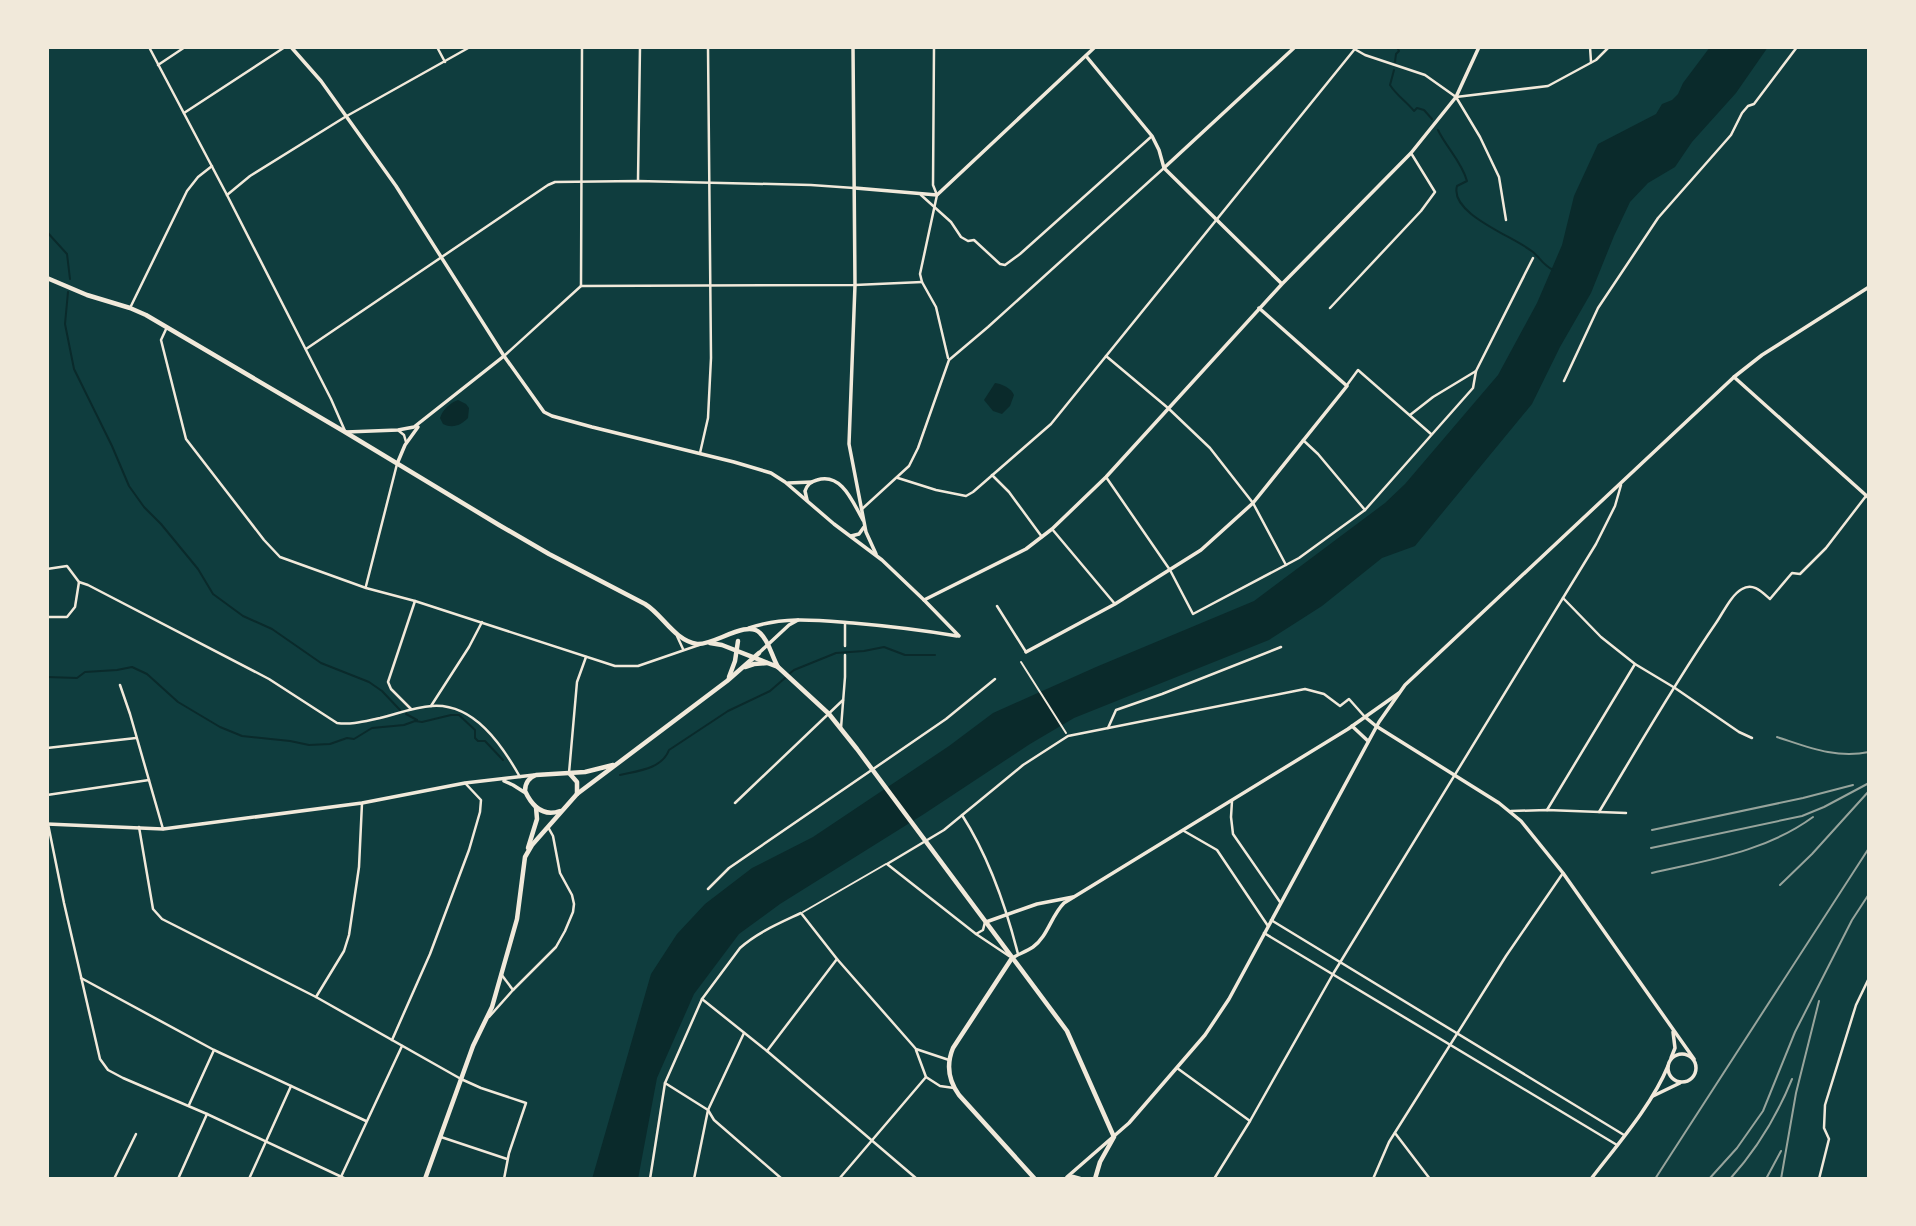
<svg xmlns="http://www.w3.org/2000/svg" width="1916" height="1226" font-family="'Source Sans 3',sans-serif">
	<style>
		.water { fill: #0a2a2b }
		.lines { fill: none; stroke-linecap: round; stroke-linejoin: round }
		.stream { stroke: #0a2a2b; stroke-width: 2 }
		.pedestrian { stroke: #f1e9da; stroke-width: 2 }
		.minor { stroke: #f1e9da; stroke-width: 2.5 }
		.tertiary { stroke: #f1e9da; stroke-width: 3.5 }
		.secondary { stroke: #f1e9da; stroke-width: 3.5 }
		.primary { stroke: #f1e9da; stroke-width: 4.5 }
		.rail { stroke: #97a49c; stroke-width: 2 }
	</style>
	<rect width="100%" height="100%" fill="#0f3d3e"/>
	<g class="water">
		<polygon points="1710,47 1768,47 1736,93 1692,142 1675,167 1648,183 1630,202 1614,236 1591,293 1560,347 1532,404 1415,546 1382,558 1322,606 1269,640 1074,718 1030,744 924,814 780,904 739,934 694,994 657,1078 638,1179 592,1179 651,974 677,934 705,904 752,868 813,837 949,746 993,713 1096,667 1254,601 1385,503 1405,484 1498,375 1537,303 1562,245 1574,196 1598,144 1656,114 1662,104 1672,100 1678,94 1683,83"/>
		<path d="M 995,383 C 1002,384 1011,388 1014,395 L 1010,406 L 1002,414 L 993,411 L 984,400 Z"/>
		<path d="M 458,400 L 466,404 L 469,408 L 468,418 C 461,425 453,429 443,424 L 440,418 C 443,409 450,403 458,400 Z"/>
	</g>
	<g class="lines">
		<g class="stream">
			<polyline points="1395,62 1396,54 1399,51 1397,47"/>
			<path d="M 1394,70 L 1390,85 C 1397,96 1406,101 1414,111 L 1417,108 L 1424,110 L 1432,119"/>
			<path d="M 1438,130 C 1446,147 1462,162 1467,181 L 1457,186 C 1449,214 1515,237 1533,252 C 1540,258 1543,265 1553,270"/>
			<polyline points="47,232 67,254 70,279"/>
			<polyline points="68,292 65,324 74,369 112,446 129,486 144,507 161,524 198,569 213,594 243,616 272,629 321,663 369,682 382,691 400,710"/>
			<polyline points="789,674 794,670 836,653 864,651 884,647 905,655 935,655"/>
			<polyline points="47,677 77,678 85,672 117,670 132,667 147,674 178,702 220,727 242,736 290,741 309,745 330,744 347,738 354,739 372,728 404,725 415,721 422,722 451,715 459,715 475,730 475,738 478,741 485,741 503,760"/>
			<polyline points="406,714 417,720"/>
			<path d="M 620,775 C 637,771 662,769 669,750 L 728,711 L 770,691 L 785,678"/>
		</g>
		<g class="pedestrian">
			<polyline points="1021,662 1066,733"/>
			<polyline points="803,912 886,864"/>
		</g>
		<g class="minor">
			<polyline points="149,47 227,195 331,399 345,431"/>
			<polyline points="437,47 445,62"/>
			<polyline points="934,47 933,185 937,195 920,274 922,282 936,307 948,358"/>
			<polyline points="1351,47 1365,55 1425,75 1456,97 1480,137 1499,177 1506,220"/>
			<polyline points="1590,47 1591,62"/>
			<polyline points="158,65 185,47"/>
			<polyline points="1456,97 1548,86 1596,60 1609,47"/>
			<polyline points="184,113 285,47"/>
			<polyline points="638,180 640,47"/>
			<polyline points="227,195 250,176 345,117 470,47"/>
			<polyline points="921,195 951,222 961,237 968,241 974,240 1000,264 1005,265 1020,254 1152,136"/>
			<polyline points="581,286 582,47"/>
			<polyline points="131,306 187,191 198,177 212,166"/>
			<polyline points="1330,308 1421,211 1435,192 1411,153"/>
			<polyline points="167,327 161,340 186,439 264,540 280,557 366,588 415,601 615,666 638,666 699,645"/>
			<polyline points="306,349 548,185 555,182 638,181 811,185 854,188"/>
			<polyline points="504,356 581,286 855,285 922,282"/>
			<polyline points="1106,356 1168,408 1210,448 1253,503 1286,565"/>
			<polyline points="1564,381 1598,308 1658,218 1731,135 1742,113 1748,106 1754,104 1797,47"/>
			<polyline points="1347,385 1358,370 1431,434"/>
			<polyline points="1410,415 1433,397 1476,371"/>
			<polyline points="399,431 404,435 406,442"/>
			<polyline points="1303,440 1318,454 1365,510"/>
			<polyline points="700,453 708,418 711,358 708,47"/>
			<polyline points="992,475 1009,492 1042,537"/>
			<polyline points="1106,477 1170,570 1193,614 1299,558 1365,510 1473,388 1476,371 1533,258"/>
			<polyline points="898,478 936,490 966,496 973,492 1051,424 1354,50"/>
			<polyline points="862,509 909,466 918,448 949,360 988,327 1164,168"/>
			<polyline points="1052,529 1115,604"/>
			<path d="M 47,569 L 67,566 L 79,582 L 88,585 L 269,679 L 337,723 C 352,725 365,721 380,718 C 397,714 414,707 432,706 C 474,703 502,745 520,777"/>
			<polyline points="366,586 397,464"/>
			<polyline points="1563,598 1601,637 1635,664 1675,688 1739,732 1752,738"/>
			<polyline points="997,606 1026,652"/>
			<polyline points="47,617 67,617 75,607 79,582"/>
			<polyline points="845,623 845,646"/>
			<polyline points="677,636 683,649"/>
			<polyline points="120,685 130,714 163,829"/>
			<polyline points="431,706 469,647 482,622"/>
			<polyline points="411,709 391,689 388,682 415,601"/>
			<polyline points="841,728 845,677 845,655"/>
			<polyline points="1108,728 1116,710 1162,694 1281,647"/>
			<polyline points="47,748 136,738"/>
			<polyline points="569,773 577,682 586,657"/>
			<polyline points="47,795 149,780"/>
			<polyline points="1232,801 1231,817 1233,834 1280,902"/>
			<polyline points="735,803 843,700"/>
			<polyline points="1547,810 1635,664"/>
			<polyline points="1511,811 1547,810 1626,813"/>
			<path d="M 1599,812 C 1637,749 1674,684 1716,623 C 1723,613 1731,595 1742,589 C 1753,582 1762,592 1770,599 L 1792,573 L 1800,574 L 1826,548 L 1866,496"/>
			<path d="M 962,815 C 989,857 1006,907 1018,954"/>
			<polyline points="48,824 64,903 100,1059 108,1070 123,1078 207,1114 346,1179"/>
			<polyline points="139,827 153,909 162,919 316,997 461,1079 481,1088 526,1103 509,1153 504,1179"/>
			<polyline points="1184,831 1217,850 1268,926"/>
			<polyline points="708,889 729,868 946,719 995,679"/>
			<polyline points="1271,920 1624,1135"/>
			<polyline points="1264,933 1617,1145"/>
			<polyline points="976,934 983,930 985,922"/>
			<polyline points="1009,956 976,934 887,864 944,830 1023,765 1068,736 1305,689 1324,694 1340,706 1349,699 1365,717"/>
			<polyline points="501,974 513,990"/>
			<polyline points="81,978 214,1050 366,1121"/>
			<polyline points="316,997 344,951 349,935 359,867 362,803"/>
			<polyline points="702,999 767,1051 917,1179"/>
			<polyline points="489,1017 513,990 556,947 565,931 573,912 574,904 572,895 560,873 553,836 548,827"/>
			<polyline points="392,1040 430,954 469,850 480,812 481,800 465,783"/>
			<polyline points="916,1050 926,1077 940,1086 954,1088"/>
			<polyline points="767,1051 837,959"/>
			<polyline points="1177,1068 1250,1121"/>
			<polyline points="665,1083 708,1110 714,1120 782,1179"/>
			<polyline points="189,1105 214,1050"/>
			<polyline points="1395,1133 1430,1179"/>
			<polyline points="441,1137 507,1159"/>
			<polyline points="114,1179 136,1134"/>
			<polyline points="178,1179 207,1114"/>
			<polyline points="249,1179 291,1086"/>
			<polyline points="340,1179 402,1046"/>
			<path d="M 650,1179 L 665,1083 L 702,999 L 740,948 C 758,932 780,923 801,913 L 837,959 L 916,1049 L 949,1060"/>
			<polyline points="694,1179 708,1110 744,1033"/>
			<polyline points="839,1179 926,1077"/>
			<polyline points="1214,1179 1250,1121 1333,974 1596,544 1615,506 1621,485"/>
			<polyline points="1373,1179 1389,1142 1506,956 1563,873"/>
			<polyline points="1819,1179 1829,1139 1824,1128 1825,1105 1856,1005 1869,978"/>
		</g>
		<g class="tertiary">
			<polyline points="291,47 321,81 396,186 504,356 544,412 552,416 592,427 734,462 771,473 785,482 834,524 882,560 924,600 959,636"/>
			<polyline points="853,47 855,285 849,444 866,532 876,554"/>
			<polyline points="1086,56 1152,136 1159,150 1164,168 1281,283"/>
			<polyline points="1165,167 1295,47"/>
			<polyline points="855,188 937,195 1095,47"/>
			<polyline points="1734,377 1869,498"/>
			<polyline points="346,432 398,430 414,427 504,356"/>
			<polyline points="397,464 405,445 418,427"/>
			<polyline points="788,483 812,482"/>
			<path d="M 807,500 L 805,491 C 807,485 810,482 817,480 C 842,472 853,503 863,520"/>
			<polyline points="851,536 859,534 864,527"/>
			<polyline points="924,600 1026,549 1052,529 1106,477 1282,284 1411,153 1456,97 1479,47"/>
			<path d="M 749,628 C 785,616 816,620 853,623 C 888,626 922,630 957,636"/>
			<polyline points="761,651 789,625 798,620"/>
			<polyline points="1026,652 1115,604 1201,550 1253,503 1347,386 1259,308"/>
			<polyline points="1365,717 1376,726 1499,803 1521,821 1563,873 1694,1059"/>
			<polyline points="1352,726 1368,741"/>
			<polyline points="986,922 1037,904 1073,897"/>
			<path d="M 1012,958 C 1019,954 1027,951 1033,947 C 1048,936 1051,916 1064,903 L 1348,729 L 1399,693"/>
			<circle cx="1682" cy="1068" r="14"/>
			<polyline points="1671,1058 1675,1048 1673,1032"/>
			<polyline points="1653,1096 1680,1083"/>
			<path d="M 1591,1179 C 1617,1145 1652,1105 1668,1066"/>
		</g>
		<g class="secondary">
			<polyline points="504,781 513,785 524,792"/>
			<polyline points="47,824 163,829 362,803 465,783 534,775"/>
			<polyline points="1067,1177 1129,1123 1205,1035 1229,999 1379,722 1405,685 1734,377 1762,355 1869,287"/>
		</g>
		<g class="primary">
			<path d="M 47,278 L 87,295 L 130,308 L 146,315 L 345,432 L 499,525 L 549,554 L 645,604 C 663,615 674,640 697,644 C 713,646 747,619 760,633 C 769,641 772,657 778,667"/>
			<polyline points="710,643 722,645 778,667 829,714 857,749 1067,1031 1114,1137 1100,1162 1095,1179"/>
			<polyline points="745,667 754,664 767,663"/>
			<polyline points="729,677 735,661 738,641"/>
			<polyline points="570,774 577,782 577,794"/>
			<path d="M 560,811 C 543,817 532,806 525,791 C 525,783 528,778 536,775 L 585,772 L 613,765"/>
			<polyline points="528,848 537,819 536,807"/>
			<path d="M 1012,958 L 953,1048 C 946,1065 948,1080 959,1095 L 1035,1179"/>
			<polyline points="425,1179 473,1046 492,1007 517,919 525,857 532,845 577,794 727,681 759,653"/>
			<polyline points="1066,1179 1073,1177 1080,1179"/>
		</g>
		<g class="rail">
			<path d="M 1777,737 C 1808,747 1836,759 1869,752"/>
			<polyline points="1652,830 1803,798 1853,785"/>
			<polyline points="1651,848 1802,816 1824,807 1869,783"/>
			<path d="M 1652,873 C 1708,860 1765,852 1813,817"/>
			<polyline points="1780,885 1812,854 1869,791"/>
			<polyline points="1655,1179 1869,848"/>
			<polyline points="1709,1179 1737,1148 1763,1111 1795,1032 1852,920 1869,894"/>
			<path d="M 1730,1179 C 1757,1149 1777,1116 1792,1079"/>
			<polyline points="1766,1179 1781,1151"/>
			<polyline points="1781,1179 1796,1093 1819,1001"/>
			<polyline points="1867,1179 1869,1177"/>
		</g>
	</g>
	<rect width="1916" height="1226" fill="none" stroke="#f1e9da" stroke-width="98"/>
</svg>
